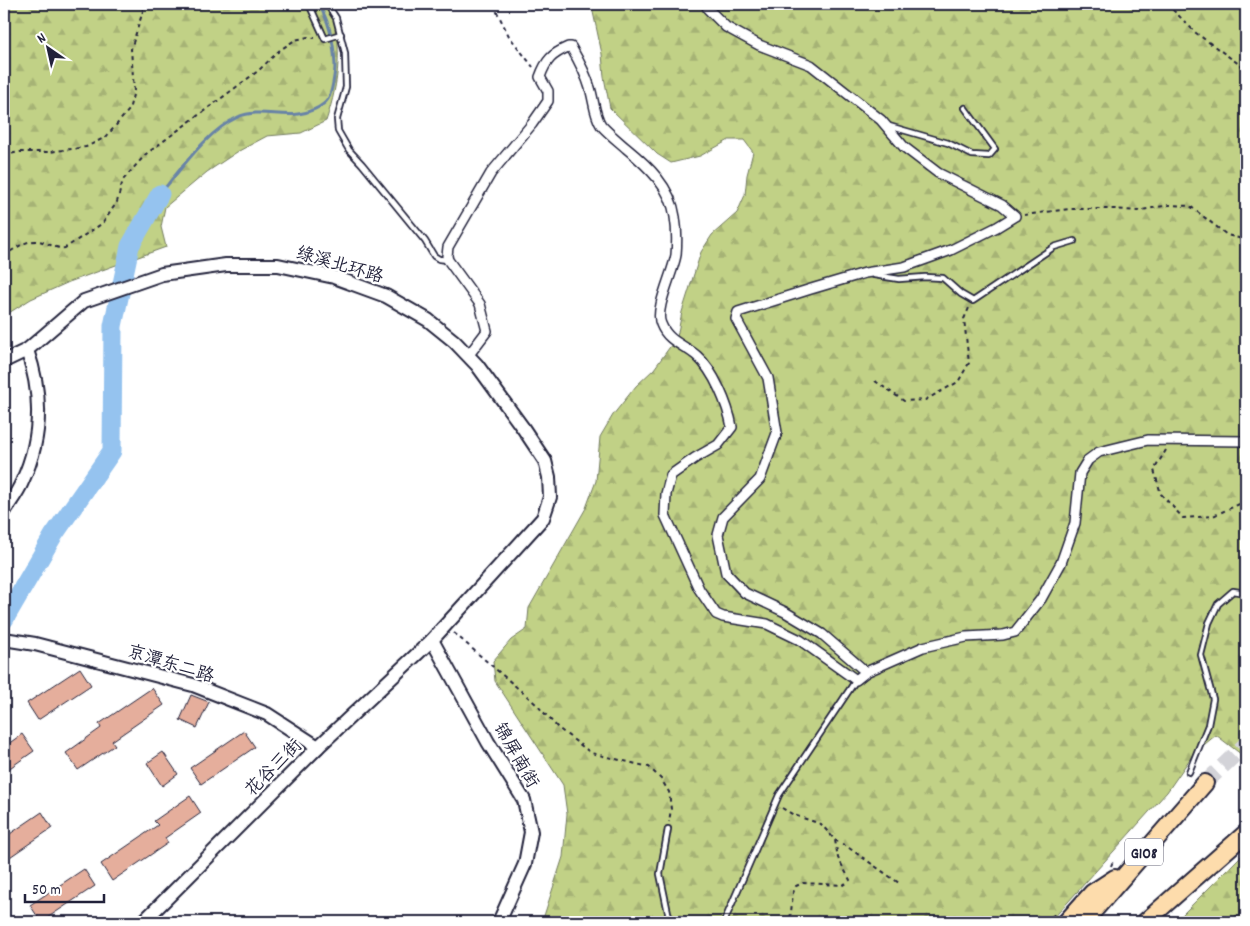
<svg xmlns="http://www.w3.org/2000/svg" width="1250" height="926" font-family="Dekko,'LXGW WenKai TC',sans-serif">
	<style>
		.forest { fill: url(#forest-firs); stroke: #727a60 }
		.lines { fill: none; stroke-linecap: round; stroke-linejoin: round }
		.stream { stroke: #6783a7; stroke-width: 3 }
		.river { stroke: #95c3ef; stroke-width: 19 }
		.building { fill: #e5ae9c; stroke: #22223b }
		.highway-tunnel { stroke: #d3d3d8; stroke-width: 16; stroke-dasharray: 16 8; stroke-linecap: butt }
		.lane-casing { stroke: #22223b; stroke-width: 8 }
		.street-casing { stroke: #22223b; stroke-width: 12 }
		.secondary-casing { stroke: #22223b; stroke-width: 16 }
		.highway-casing { stroke: #22223b; stroke-width: 20 }
		.path { stroke: #22223b; stroke-width: 2; stroke-dasharray: 4 4; stroke-linecap: butt }
		.lane { stroke: #fff; stroke-width: 4.5 }
		.street { stroke: #fff; stroke-width: 9 }
		.secondary { stroke: #fff; stroke-width: 12 }
		.highway { stroke: #fddcac; stroke-width: 16 }
		.labels { text-anchor: middle; stroke-width: 4.5; stroke-linejoin: round; paint-order: stroke }
		.shield { fill: #fff; stroke: #646476; stroke-width: 1 }
		.shield-label { font-size: 16px; font-weight: bold; fill: #22223b }
		.street-label { font-size: 18px; fill: #22223b; stroke: #fff }
	</style>
	<defs>
		<pattern id="forest-firs" width="22" height="20" patternUnits="userSpaceOnUse" patternTransform="scale(1.25)"><rect width="22" height="20" fill="#c1d186"/><path d="M5 1l3.5 6h-7zM16 11l3.5 6h-7z" fill="#a6b375"/></pattern>
	</defs>
	<rect width="100%" height="100%" fill="#fff"/>
	<filter id="ink" filterUnits="userSpaceOnUse"><feTurbulence type="fractalNoise" baseFrequency=".02" numOctaves="2"/><feDisplacementMap in="SourceGraphic" scale="10" xChannelSelector="R" yChannelSelector="G"/><feConvolveMatrix kernelMatrix="1 2 1 2 8 2 1 2 1" color-interpolation-filters="sRGB"/></filter>
	<g filter="url(#ink)">
		<g class="forest">
			<path d="M 4,4 L 332,4 C 342,48 340,79 326,121 L 301,133 L 267,136 L 237,152 L 207,172 L 165,207 L 161,227 L 166,247 L 69,282 L 31,299 L 4,316 Z"/>
			<polygon points="593,4 1246,4 1246,758 1216,735 1194,753 1167,792 1050,922 542,922 563,857 567,814 563,785 495,681 493,661 511,640 527,629 529,608 586,508 596,481 600,437 613,415 636,386 654,369 677,337 682,312 701,252 712,235 737,213 745,195 747,175 753,152 744,140 729,140 700,156 671,163 657,154 610,108 604,77 602,54 593,12"/>
			<polygon points="1246,851 1246,922 1177,922 1183,914"/>
		</g>
		<g class="lines">
			<path class="stream" d="M 160,194 C 182,168 207,131 238,117 C 257,108 279,117 298,114 C 308,113 323,107 328,99 C 332,93 335,73 335,65 C 334,45 330,21 318,4"/>
			<polyline class="river" points="4,620 53,536 112,451 113,326 130,246 160,194"/>
		</g>
		<g class="building">
			<polygon points="80,668 91,685 38,720 27,703"/>
			<polygon points="152,688 164,705 112,741 115,745 78,770 66,753 101,728 99,724"/>
			<polygon points="191,695 209,702 197,728 180,720"/>
			<polygon points="244,731 255,747 201,784 190,768"/>
			<polygon points="22,734 34,751 4,772 4,747"/>
			<polygon points="163,752 178,774 162,786 147,763"/>
			<polygon points="190,796 201,813 165,838 168,843 112,881 101,864 158,825 154,821"/>
			<polygon points="42,812 52,828 4,861 4,838"/>
			<polygon points="84,869 95,886 41,922 30,905"/>
		</g>
		<g class="lines">
			<polyline class="highway-tunnel" points="1205,783 1246,744"/>
			<g class="lane-casing">
				<g id="lane">
					<polyline points="309,4 325,39 341,34"/>
					<polyline points="327,4 336,18 345,53 346,87 337,119 338,131 349,150 362,164 425,241 434,256 439,259 448,260"/>
					<polyline points="889,126 948,143 972,155 989,156 995,149 965,108"/>
					<polyline points="874,275 899,279 925,277 943,278 961,294 973,301 1054,247 1074,241"/>
					<polyline points="1189,772 1208,725 1213,699 1201,655 1209,623 1218,604 1233,591 1246,593"/>
					<polyline points="668,829 660,874 670,922"/>
					<polyline points="724,922 779,795 856,680"/>
				</g>
			</g>
			<g class="street-casing">
				<g id="street">
					<polyline points="706,4 708,9 726,27 759,45 811,65 881,120 904,147 938,173 1002,205 1015,216 997,227 951,250 904,267 865,273 811,289 738,312 736,319 768,378 777,433 760,479 723,517 718,535 726,573 745,593 785,612 822,634 866,672"/>
					<path d="M 468,356 L 487,331 L 480,304 L 448,260 L 447,256 L 448,247 L 491,173 L 532,124 L 548,101 L 548,91 L 540,77 C 546,60 552,54 568,47 L 571,47 C 579,61 586,74 590,88 C 594,100 594,114 601,125 C 608,133 618,141 626,148 C 648,166 671,187 675,217 C 677,229 677,243 676,255 C 673,273 654,310 661,324 C 668,342 685,345 697,356 C 714,371 728,405 732,427 L 718,445 L 695,458 L 671,475 L 666,494 L 665,515 L 699,589 L 716,614 L 723,617 L 767,624 L 800,640 L 856,680 L 866,672 L 923,647 L 966,637 L 1003,635 L 1015,632 L 1041,599 L 1061,563 L 1075,523 L 1080,473 L 1088,460 L 1099,452 L 1148,440 L 1246,441"/>
				</g>
			</g>
			<g class="secondary-casing">
				<g id="secondary">
					<polyline points="4,361 27,350 84,301 162,274 226,265 278,265 334,277 386,296 428,320 454,341 477,365 523,428 545,461 549,477 550,497 543,518 432,640 318,747 143,922"/>
					<path d="M 4,512 C 10,502 18,492 22,482 C 42,439 43,395 27,350"/>
					<polyline points="4,639 35,644 193,685 267,714 318,747"/>
					<polyline points="432,640 488,742 524,800 531,832 525,864 499,922"/>
				</g>
			</g>
			<g class="highway-casing">
				<g id="highway">
					<polyline points="1066,922 1092,893 1115,878"/>
					<polyline points="1084,922 1205,783"/>
					<polyline points="1145,922 1246,833"/>
				</g>
			</g>
			<g class="path">
				<polyline points="493,4 509,36 533,67"/>
				<polyline points="1167,4 1196,33 1243,67 1246,66"/>
				<polyline points="4,155 20,152 49,152 86,147 106,137 129,110 134,91 131,49 143,11 142,4"/>
				<polyline points="1024,215 1069,209 1115,209 1137,211 1169,205 1190,206 1227,235 1246,240"/>
				<polyline points="4,251 5,272 4,274"/>
				<path d="M 4,256 C 16,248 30,236 45,243 C 52,245 57,249 65,248 L 103,223 L 117,202 L 123,180 L 146,154 L 258,71 L 280,50 L 295,40 L 308,37 L 315,38"/>
				<polyline points="875,381 904,401 925,400 958,382 969,363 964,319 969,308"/>
				<polyline points="1166,450 1154,470 1161,494 1183,518 1213,516 1246,501"/>
				<polyline points="454,633 536,704 558,728 591,753 649,767 661,779 669,792 671,809 669,822"/>
				<polyline points="782,808 794,815 821,824 835,840 838,858 850,880 843,885 803,883 796,886 793,893 790,922"/>
				<polyline points="835,840 849,848 899,883"/>
				<polyline points="1111,866 1113,861"/>
				<polyline points="1045,922 1055,914"/>
				<polyline points="1227,922 1246,910"/>
			</g>
			<use href="#lane" class="lane"/>
			<use href="#street" class="street"/>
			<use href="#secondary" class="secondary"/>
			<use href="#highway" class="highway"/>
		</g>
	</g>
	<g class="labels">
		<rect class="shield" x="1125" y="838.5" width="38" height="27" rx="4"/>
		<g class="shield-label">
			<text x="1144" y="858">G108</text>
		</g>
		<g class="street-label">
			<text transform="translate(340 264) rotate(16)" y="6">绿溪北环路</text>
			<text transform="translate(171 663) rotate(17)" y="6">京潭东二路</text>
			<text transform="translate(517 755) rotate(60)" y="6">锦屏南街</text>
			<text transform="translate(273 767) rotate(-45)" y="6">花谷三街</text>
		</g>
	</g>
	<rect width="1250" height="926" fill="none" stroke="#fff" stroke-width="20"/>
	<rect x="10" y="10" width="1230" height="906" fill="none" stroke="#22223b" stroke-width="2" filter="url(#ink)"/>
	<g transform="translate(48 48) rotate(326)" stroke="#ffffff" stroke-width="4" paint-order="stroke">
	<path d="M0-4L9 19L0 12L-9 19Z" fill="#22223b"/>
	<text y="-8" font-size="14" font-weight="bold" text-anchor="middle" fill="#22223b">N</text>
	</g>
	<path d="M25 894v8h79v-8" fill="none" stroke="#22223b" stroke-width="2.5"/>
	<text x="32" y="894" font-size="15" fill="#22223b" stroke="#ffffff" stroke-width="4" paint-order="stroke">50 m</text>
</svg>
